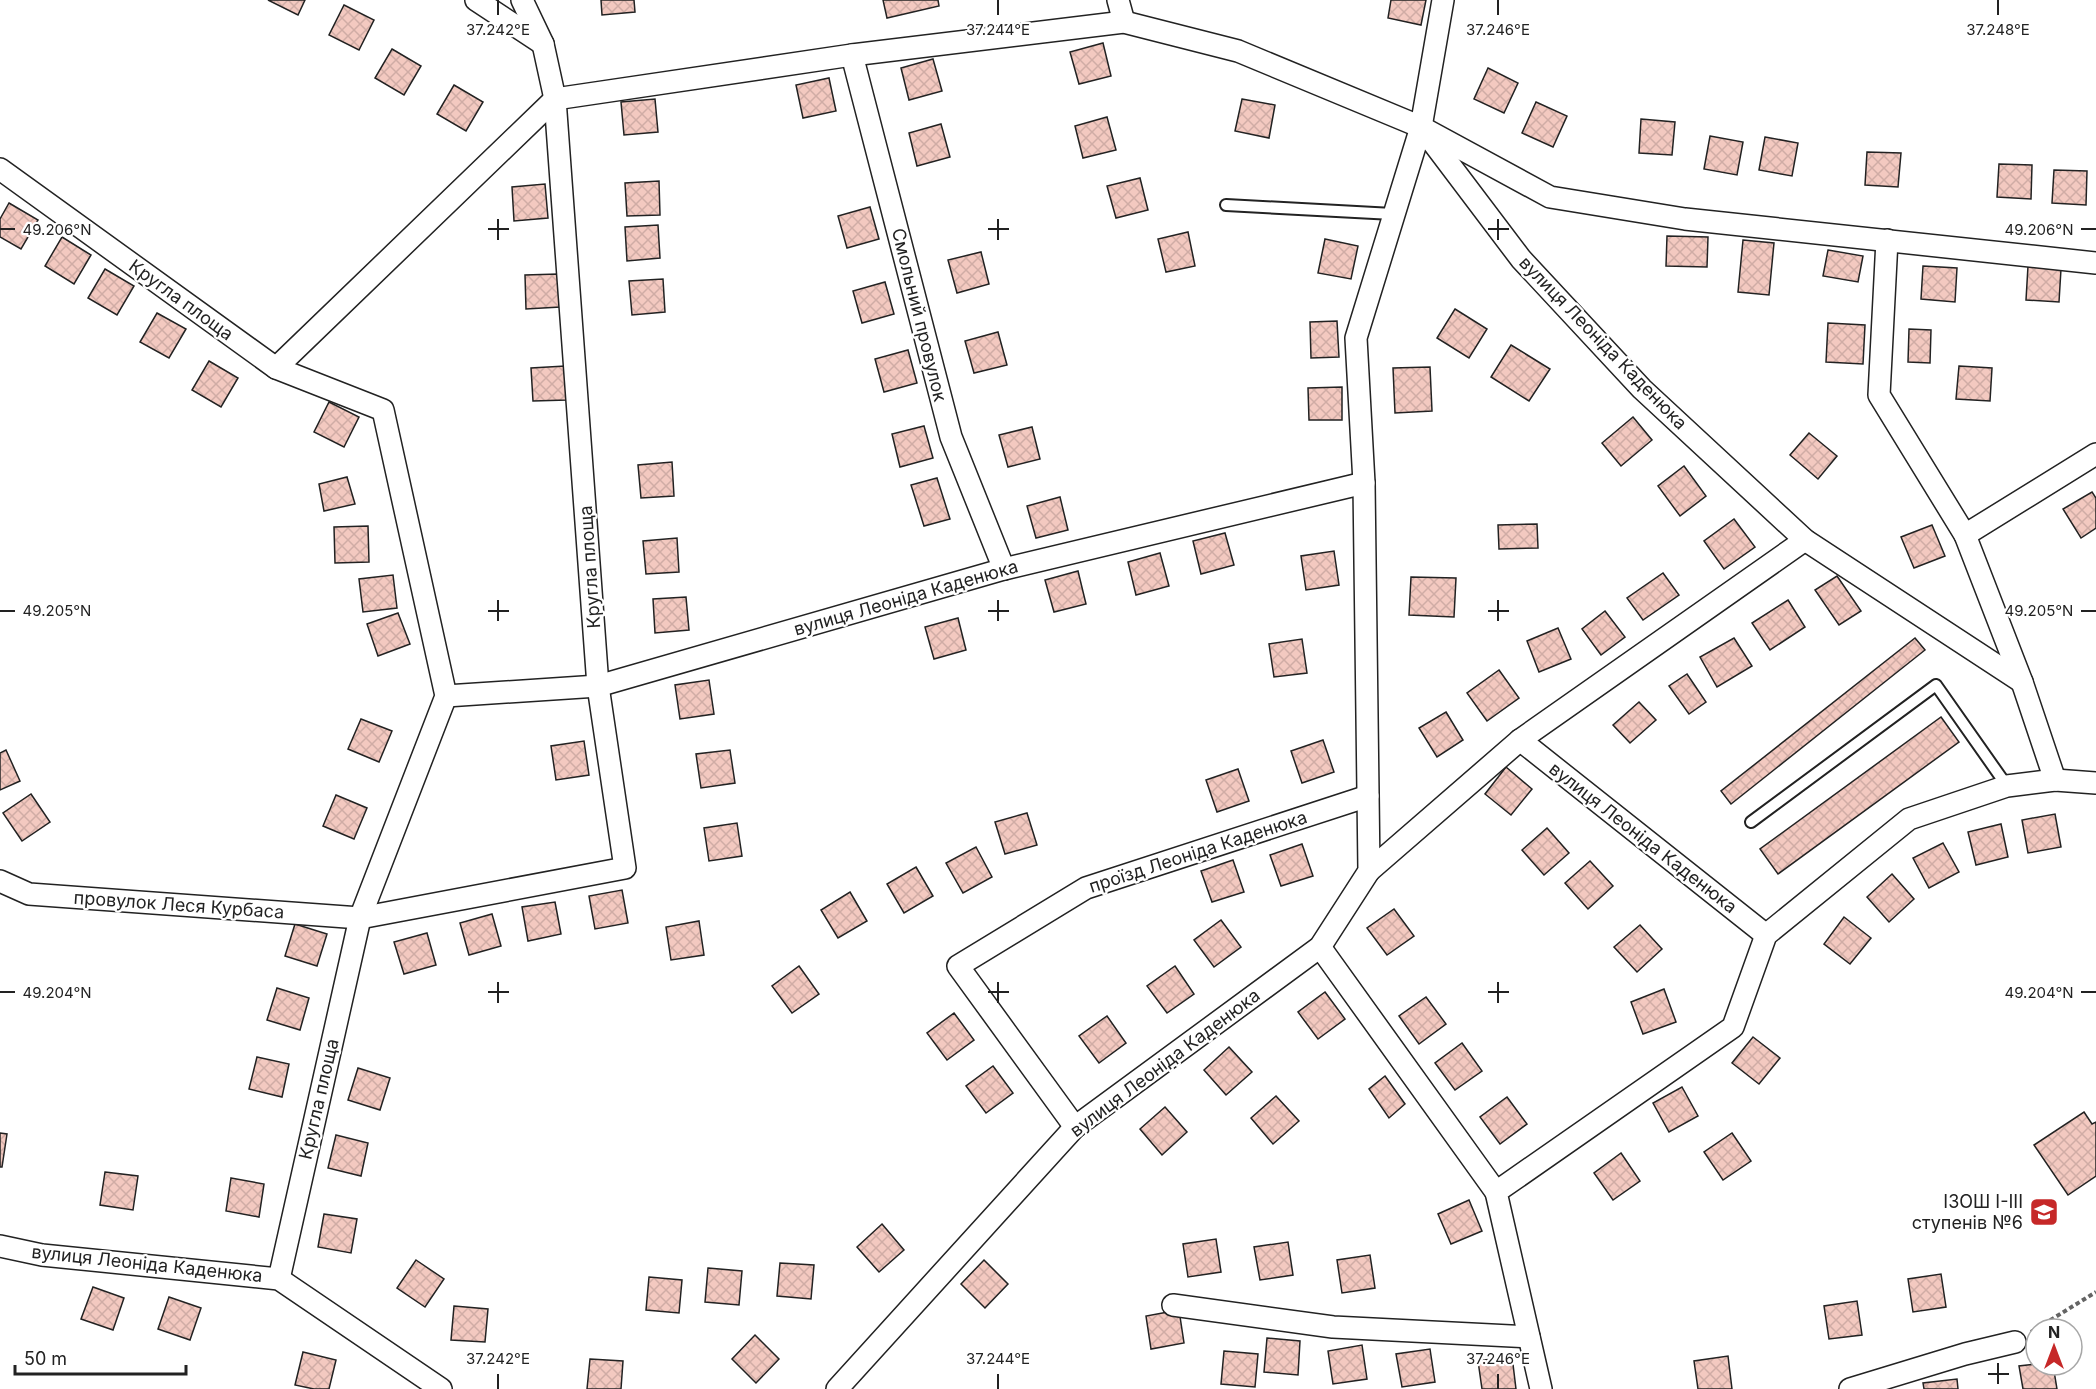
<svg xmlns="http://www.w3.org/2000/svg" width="2096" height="1389" font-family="Inter,sans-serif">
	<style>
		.building { fill: url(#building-cross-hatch); stroke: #222; stroke-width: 1.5 }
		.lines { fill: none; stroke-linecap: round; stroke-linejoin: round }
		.service-casing { stroke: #222; stroke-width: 14 }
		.minor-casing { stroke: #222; stroke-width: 24 }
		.path { stroke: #646464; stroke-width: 4; stroke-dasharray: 4.5 3; stroke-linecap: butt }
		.service { stroke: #fff; stroke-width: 10 }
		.minor { stroke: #fff; stroke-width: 21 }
		.ticks { fill: none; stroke: #222; stroke-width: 2 }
		.labels { text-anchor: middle; stroke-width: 4.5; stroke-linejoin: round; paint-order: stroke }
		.street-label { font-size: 18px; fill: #222; stroke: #fff }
		.poi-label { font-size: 18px; fill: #222; stroke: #fff; text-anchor: end }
		.ticks-label { font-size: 15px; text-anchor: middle; fill: #222; stroke: #fff; stroke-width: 4.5; stroke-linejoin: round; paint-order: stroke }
	</style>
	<defs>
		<pattern id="building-cross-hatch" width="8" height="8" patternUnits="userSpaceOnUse" patternTransform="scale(1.5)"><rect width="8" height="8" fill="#f3c9c0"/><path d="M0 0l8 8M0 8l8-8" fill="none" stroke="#d0aca5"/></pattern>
	</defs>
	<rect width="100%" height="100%" fill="#fff"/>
	<g class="building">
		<polygon points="268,0 305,0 298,15"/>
		<polygon points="601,0 634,0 635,12 602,15"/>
		<polygon points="883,0 938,0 939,6 887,18"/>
		<polygon points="1391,0 1426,0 1421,25 1388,18"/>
		<polygon points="344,5 374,20 359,50 329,35"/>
		<polygon points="1103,43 1111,76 1079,84 1070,52"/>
		<polygon points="392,49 421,66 404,95 375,78"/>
		<polygon points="933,59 942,91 909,100 901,68"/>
		<polygon points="1488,68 1518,83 1504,113 1474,99"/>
		<polygon points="829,78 836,111 803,118 796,85"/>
		<polygon points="454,85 483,102 466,131 437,114"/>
		<polygon points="655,99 658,132 624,135 621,102"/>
		<polygon points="1242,99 1275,105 1269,138 1235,131"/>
		<polygon points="1536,102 1567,116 1553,147 1522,133"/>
		<polygon points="1107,117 1116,150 1083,158 1075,126"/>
		<polygon points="1641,119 1675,122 1672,155 1639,153"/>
		<polygon points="941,124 950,157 917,166 909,133"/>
		<polygon points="1710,136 1743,142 1737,175 1704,169"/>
		<polygon points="1765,137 1798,143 1792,176 1759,170"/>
		<polygon points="1867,152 1901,153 1898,187 1865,185"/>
		<polygon points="1999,164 2032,165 2031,199 1997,197"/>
		<polygon points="2054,170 2087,171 2086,205 2052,203"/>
		<polygon points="1140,178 1148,210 1116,218 1107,186"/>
		<polygon points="659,181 660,215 627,216 625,183"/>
		<polygon points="545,184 548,218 514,221 512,187"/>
		<polygon points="9,203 38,220 21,249 0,237 0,219"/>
		<polygon points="870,207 879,239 847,248 838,216"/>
		<polygon points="658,225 660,258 627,261 625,227"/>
		<polygon points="1188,232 1195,266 1166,272 1158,239"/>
		<polygon points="1667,236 1708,237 1707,267 1666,266"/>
		<polygon points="62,237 91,255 74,284 45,266"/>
		<polygon points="1325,239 1358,246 1351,279 1318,273"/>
		<polygon points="1743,240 1774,243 1769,295 1738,292"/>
		<polygon points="1828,250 1863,256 1858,282 1823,276"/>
		<polygon points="981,252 989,284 957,293 948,260"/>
		<polygon points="1923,266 1957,268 1955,302 1921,299"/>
		<polygon points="2028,266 2061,269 2059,302 2026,300"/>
		<polygon points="105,269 134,286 117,315 88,298"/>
		<polygon points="558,274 560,307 526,309 525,275"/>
		<polygon points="663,279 665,312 632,315 629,281"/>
		<polygon points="885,282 894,314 862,323 853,291"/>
		<polygon points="1455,309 1487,329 1469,358 1437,338"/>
		<polygon points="157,313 186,329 169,358 140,342"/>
		<polygon points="1337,321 1339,357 1311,358 1310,322"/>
		<polygon points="1828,323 1865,325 1863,364 1826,362"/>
		<polygon points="1909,329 1931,330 1930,363 1908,362"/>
		<polygon points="998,332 1007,365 974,373 965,341"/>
		<polygon points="1511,345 1550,369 1529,401 1491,377"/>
		<polygon points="908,350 917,383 884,392 875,359"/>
		<polygon points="209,361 238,378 221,407 192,390"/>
		<polygon points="565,366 567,400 533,401 531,368"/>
		<polygon points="1959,366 1992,368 1990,401 1956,399"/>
		<polygon points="1430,367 1432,411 1395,413 1393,368"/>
		<polygon points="1342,387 1342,420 1309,420 1308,388"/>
		<polygon points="329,402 359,417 344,447 314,432"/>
		<polygon points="1633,417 1652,440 1621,466 1602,443"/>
		<polygon points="924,426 933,458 900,467 892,434"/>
		<polygon points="1032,427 1040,459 1008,467 999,435"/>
		<polygon points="1809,433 1837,456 1818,479 1790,455"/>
		<polygon points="672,462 674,496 641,498 638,465"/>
		<polygon points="1684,466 1706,496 1680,516 1658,486"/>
		<polygon points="347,477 355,504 324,511 319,484"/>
		<polygon points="937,478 950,519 924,526 911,485"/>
		<polygon points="2092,492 2096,498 2096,528 2081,538 2063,509"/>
		<polygon points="1060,497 1068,530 1036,538 1027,506"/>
		<polygon points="1734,519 1755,547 1724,569 1704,541"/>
		<polygon points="1537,524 1538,548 1499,549 1498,525"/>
		<polygon points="1932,525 1945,556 1914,568 1901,537"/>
		<polygon points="368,526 369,562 335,563 334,527"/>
		<polygon points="1225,533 1234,565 1201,574 1193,541"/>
		<polygon points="677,538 679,572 646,574 643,541"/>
		<polygon points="1334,551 1339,585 1306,590 1301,556"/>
		<polygon points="1160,553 1169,586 1136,595 1128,562"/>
		<polygon points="1078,571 1086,604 1054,612 1045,580"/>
		<polygon points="1663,573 1679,595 1643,620 1627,598"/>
		<polygon points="393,575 397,608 363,612 359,579"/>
		<polygon points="1837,576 1861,611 1839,625 1815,590"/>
		<polygon points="1411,577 1456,578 1454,617 1409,615"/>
		<polygon points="686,597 689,630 655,633 653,599"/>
		<polygon points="1788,600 1805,627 1770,650 1752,623"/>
		<polygon points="1605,611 1625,637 1601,655 1582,629"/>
		<polygon points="398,613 410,644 378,656 367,624"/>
		<polygon points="958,618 966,650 934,659 925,627"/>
		<polygon points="1558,628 1571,659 1539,672 1527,641"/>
		<polygon points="1734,638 1752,666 1717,687 1700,657"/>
		<polygon points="1915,638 1925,650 1731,804 1721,791"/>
		<polygon points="1302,639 1307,673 1274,677 1269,644"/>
		<polygon points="1499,670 1519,698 1487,721 1467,693"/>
		<polygon points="1687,674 1706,702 1689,714 1669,686"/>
		<polygon points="709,680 714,714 680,719 675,685"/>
		<polygon points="1639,702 1656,720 1630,743 1613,725"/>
		<polygon points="1446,712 1463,740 1437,757 1419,728"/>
		<polygon points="1941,717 1959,742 1778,874 1760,849"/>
		<polygon points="361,719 392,731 379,762 348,749"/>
		<polygon points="1323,740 1334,772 1302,783 1291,751"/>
		<polygon points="584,741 589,775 556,780 551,746"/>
		<polygon points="6,750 20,781 0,790 0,753"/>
		<polygon points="730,750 735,783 701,788 696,754"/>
		<polygon points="1506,767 1532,789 1511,815 1485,794"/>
		<polygon points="1238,769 1249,801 1217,812 1206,780"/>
		<polygon points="31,794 50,822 22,841 3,813"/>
		<polygon points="336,795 367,808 354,839 323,826"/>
		<polygon points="1027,813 1037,845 1005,854 995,822"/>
		<polygon points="2055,814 2061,847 2028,853 2022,820"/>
		<polygon points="737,823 742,856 709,861 704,828"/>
		<polygon points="2001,824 2008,857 1976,865 1968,832"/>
		<polygon points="1547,828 1569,853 1544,875 1522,850"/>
		<polygon points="1943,843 1959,872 1929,888 1913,858"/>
		<polygon points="1302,844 1313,876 1281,886 1270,855"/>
		<polygon points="976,847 992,877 963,893 946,863"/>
		<polygon points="1233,860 1244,892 1212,902 1201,871"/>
		<polygon points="1590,861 1613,886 1588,909 1565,883"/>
		<polygon points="916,867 933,896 904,913 887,884"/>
		<polygon points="1892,874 1914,899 1889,922 1867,897"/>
		<polygon points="622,890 628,923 595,929 589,896"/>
		<polygon points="850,892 867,921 838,938 821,910"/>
		<polygon points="555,902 561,934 528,941 522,907"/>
		<polygon points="1394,909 1414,936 1387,955 1367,928"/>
		<polygon points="492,914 501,946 469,955 460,923"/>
		<polygon points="1844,917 1871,938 1850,964 1824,944"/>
		<polygon points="1221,920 1241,947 1214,967 1194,940"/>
		<polygon points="699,921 704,955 671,960 666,927"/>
		<polygon points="295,924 327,934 317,966 285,956"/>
		<polygon points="1640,925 1662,949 1637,972 1614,947"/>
		<polygon points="427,933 436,965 404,974 394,942"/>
		<polygon points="799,966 819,994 792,1013 772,986"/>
		<polygon points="1175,966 1194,994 1167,1013 1147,986"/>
		<polygon points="277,988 309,998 300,1030 267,1020"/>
		<polygon points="1664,989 1676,1022 1643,1034 1631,1002"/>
		<polygon points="1325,992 1345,1019 1318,1039 1298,1012"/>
		<polygon points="1426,997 1446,1024 1419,1044 1399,1016"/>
		<polygon points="954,1013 974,1040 947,1060 927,1033"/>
		<polygon points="1107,1016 1126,1043 1099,1063 1079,1036"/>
		<polygon points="1753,1037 1780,1058 1759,1084 1732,1063"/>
		<polygon points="1462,1043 1482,1071 1455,1090 1435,1063"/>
		<polygon points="1229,1047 1252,1072 1226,1095 1204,1070"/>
		<polygon points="257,1057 289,1064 282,1097 249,1089"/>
		<polygon points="993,1066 1013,1093 986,1113 966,1086"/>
		<polygon points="358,1068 390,1078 380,1110 348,1100"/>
		<polygon points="1385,1076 1405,1104 1389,1118 1369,1089"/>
		<polygon points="1682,1087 1698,1116 1669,1132 1653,1103"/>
		<polygon points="1276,1096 1299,1121 1273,1144 1251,1118"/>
		<polygon points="1507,1097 1527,1124 1500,1144 1480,1117"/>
		<polygon points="1165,1107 1187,1132 1162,1155 1140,1129"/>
		<polygon points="2084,1112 2092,1124 2096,1122 2096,1176 2068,1195 2034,1145"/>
		<polygon points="0,1133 7,1134 2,1167 0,1167"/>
		<polygon points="1732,1133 1751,1161 1723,1180 1704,1152"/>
		<polygon points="336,1135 368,1143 361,1176 328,1168"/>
		<polygon points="1621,1153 1640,1181 1613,1200 1594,1173"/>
		<polygon points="105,1172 138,1176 133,1210 100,1205"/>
		<polygon points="231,1178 264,1184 259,1217 226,1211"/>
		<polygon points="1469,1200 1482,1231 1451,1244 1438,1214"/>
		<polygon points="324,1214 357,1219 351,1253 318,1247"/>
		<polygon points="882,1224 904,1250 879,1272 857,1247"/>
		<polygon points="1216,1239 1221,1272 1188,1277 1183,1244"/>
		<polygon points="1288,1242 1293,1275 1260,1280 1254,1247"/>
		<polygon points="1370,1255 1375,1288 1342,1293 1337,1260"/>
		<polygon points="416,1260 444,1279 425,1307 397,1288"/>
		<polygon points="984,1260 1008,1284 985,1308 961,1284"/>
		<polygon points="780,1263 814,1265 811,1299 777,1296"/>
		<polygon points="708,1268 742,1271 739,1305 705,1302"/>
		<polygon points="1941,1274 1946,1307 1913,1312 1908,1279"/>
		<polygon points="649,1277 682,1280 679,1313 646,1310"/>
		<polygon points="93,1287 124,1298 113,1330 81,1319"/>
		<polygon points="169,1297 201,1308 190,1340 158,1329"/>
		<polygon points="1857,1301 1862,1335 1829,1339 1824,1306"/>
		<polygon points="454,1306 488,1309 485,1342 451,1340"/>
		<polygon points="1179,1310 1184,1343 1151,1349 1146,1316"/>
		<polygon points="755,1335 779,1359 756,1383 732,1359"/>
		<polygon points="1267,1338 1300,1341 1298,1375 1264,1372"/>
		<polygon points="1362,1345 1367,1379 1333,1384 1328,1351"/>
		<polygon points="1430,1349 1435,1382 1402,1387 1396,1354"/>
		<polygon points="1224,1351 1258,1354 1255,1387 1221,1384"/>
		<polygon points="303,1352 336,1360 329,1389 314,1389 295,1385"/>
		<polygon points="1512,1356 1516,1389 1482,1389 1478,1361"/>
		<polygon points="1728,1356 1732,1389 1698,1389 1694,1361"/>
		<polygon points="590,1359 623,1361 621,1389 587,1389"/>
		<polygon points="2036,1364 2053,1365 2057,1389 2023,1389 2019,1366"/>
		<polygon points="1957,1379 1958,1389 1924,1389 1923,1383"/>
	</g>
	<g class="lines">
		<g class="service-casing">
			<g id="service">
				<polyline points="1226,205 1393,214"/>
				<polyline points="1751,822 1936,685 2007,786"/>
			</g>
		</g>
		<g class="minor-casing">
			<g id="minor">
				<polyline points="476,0 543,44"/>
				<polyline points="1118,0 1124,22"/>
				<polyline points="852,55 951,437 1004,569"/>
				<polyline points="1425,132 1521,259 1642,389 1805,540 2022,682"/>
				<polyline points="0,169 276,368 383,410 446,696 360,918 279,1279"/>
				<polyline points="1887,240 1879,395 1965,535"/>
				<polyline points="276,368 555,99 852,55 1124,22 1238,51 1421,127 1550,197 1685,219 2096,263"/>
				<polyline points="446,696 598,686 1004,569 1364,483"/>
				<polyline points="1520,740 1766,935"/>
				<polyline points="2055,780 2022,682 1965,535 2096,454"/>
				<polyline points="1369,871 1520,740 1805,540"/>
				<polyline points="0,881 29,894 360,918 625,868 598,686 555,99 543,44 522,0"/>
				<polyline points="1320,947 1496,1192"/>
				<polyline points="1075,1127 958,966 1086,888 1368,796"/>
				<polyline points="0,1246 42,1255 279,1279 441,1389"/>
				<polyline points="1173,1305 1333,1327 1529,1337"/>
				<polyline points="837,1389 1075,1127 1320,947 1369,871 1364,483 1356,338 1421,127 1443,0"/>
				<polyline points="1541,1389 1496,1192 1733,1027 1766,935 1909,819 2007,786 2055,780 2096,783"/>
				<polyline points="1850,1389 1965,1354 2015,1342"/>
			</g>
		</g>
		<polyline class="path" points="2031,1332 2096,1292"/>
		<use href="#service" class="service"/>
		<use href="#minor" class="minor"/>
	</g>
	<path class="ticks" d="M 498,0 L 498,15M 998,0 L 998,15M 1498,0 L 1498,15M 1998,0 L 1998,15M 498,219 L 498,240M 998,219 L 998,240M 1498,219 L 1498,240M 0,229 L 15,229M 488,229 L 509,229M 988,229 L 1009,229M 1488,229 L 1509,229M 2081,229 L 2096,229M 498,600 L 498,621M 998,600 L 998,621M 1498,600 L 1498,621M 0,611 L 15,611M 488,611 L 509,611M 988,611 L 1009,611M 1488,611 L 1509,611M 2081,611 L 2096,611M 498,982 L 498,1003M 998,982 L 998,1003M 1498,982 L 1498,1003M 0,992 L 15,992M 488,992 L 509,992M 988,992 L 1009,992M 1488,992 L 1509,992M 2081,992 L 2096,992M 1998,1363 L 1998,1384M 498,1374 L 498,1389M 998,1374 L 998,1389M 1498,1374 L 1498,1389M 1988,1374 L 2009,1374"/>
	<defs>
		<g id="school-square" transform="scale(1.5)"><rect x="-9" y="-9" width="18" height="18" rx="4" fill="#c62828" stroke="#fff"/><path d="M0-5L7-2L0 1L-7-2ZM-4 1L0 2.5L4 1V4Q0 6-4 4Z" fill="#fff"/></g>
	</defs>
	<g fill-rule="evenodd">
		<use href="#school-square" x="2044" y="1212"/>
	</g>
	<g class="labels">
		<g class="street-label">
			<text transform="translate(181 300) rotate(36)" y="6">Кругла площа</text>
			<text transform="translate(919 315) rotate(76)" y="6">Смольний провулок</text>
			<text transform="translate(1603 343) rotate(46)" y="6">вулиця Леоніда Каденюка</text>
			<text transform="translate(590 567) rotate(-94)" y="6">Кругла площа</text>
			<text transform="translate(906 598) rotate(-16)" y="6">вулиця Леоніда Каденюка</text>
			<text transform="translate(1643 838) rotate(38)" y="6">вулиця Леоніда Каденюка</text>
			<text transform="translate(1198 852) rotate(-18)" y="6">проїзд Леоніда Каденюка</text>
			<text transform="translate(179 905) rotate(4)" y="6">провулок Леся Курбаса</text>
			<text transform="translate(1165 1063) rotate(-37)" y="6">вулиця Леоніда Каденюка</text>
			<text transform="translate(319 1099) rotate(-77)" y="6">Кругла площа</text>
			<text transform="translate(147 1264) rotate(6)" y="6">вулиця Леоніда Каденюка</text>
		</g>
		<g class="poi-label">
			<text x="2023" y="1208">ІЗОШ І-ІІІ<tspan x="2023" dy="21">ступенів №6</tspan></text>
		</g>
	</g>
	<g class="ticks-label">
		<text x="498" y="35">37.242°E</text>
		<text x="998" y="35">37.244°E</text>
		<text x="1498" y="35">37.246°E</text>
		<text x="1998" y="35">37.248°E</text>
		<text x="57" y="235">49.206°N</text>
		<text x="2039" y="235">49.206°N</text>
		<text x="57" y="616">49.205°N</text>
		<text x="2039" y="616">49.205°N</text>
		<text x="57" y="998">49.204°N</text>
		<text x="2039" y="998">49.204°N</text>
		<text x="498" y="1364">37.242°E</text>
		<text x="998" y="1364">37.244°E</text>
		<text x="1498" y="1364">37.246°E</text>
	</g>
	<g transform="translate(2054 1347)"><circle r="28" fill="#ffffff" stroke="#a7a7a7" stroke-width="1.5"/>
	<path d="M0-4.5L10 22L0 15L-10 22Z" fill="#c62828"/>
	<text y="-9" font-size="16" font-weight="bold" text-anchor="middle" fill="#222222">N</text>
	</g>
	<path d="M15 1365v9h171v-9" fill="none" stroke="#222222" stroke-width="3"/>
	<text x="24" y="1365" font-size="18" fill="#222222" stroke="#ffffff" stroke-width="4.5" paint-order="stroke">50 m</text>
</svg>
